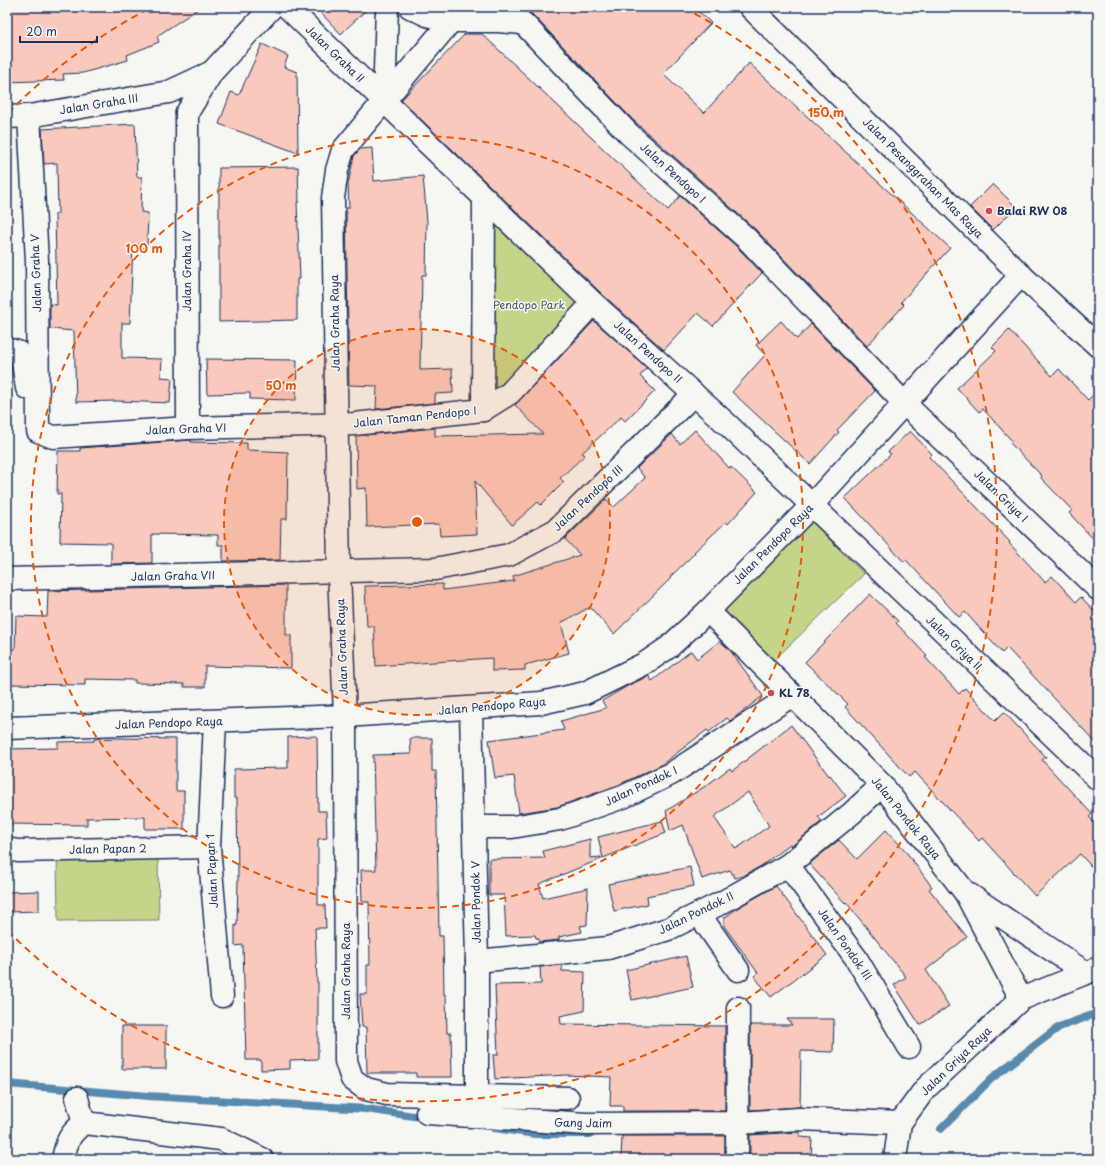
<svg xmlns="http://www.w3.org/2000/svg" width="1105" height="1166" font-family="'Playpen Sans',sans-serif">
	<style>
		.green { fill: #c4d489; stroke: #708274 }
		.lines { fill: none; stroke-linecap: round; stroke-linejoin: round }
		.stream { stroke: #598aae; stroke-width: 8 }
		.building { fill: #f8c9bc; stroke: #1b2f5e; fill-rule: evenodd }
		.minor-casing { stroke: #1b2f5e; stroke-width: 25 }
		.minor { stroke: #f6f6f2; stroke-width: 22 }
		.ring { fill: none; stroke: #e8590c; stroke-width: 2; stroke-dasharray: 7 5 }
		.poi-dot { fill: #d1495b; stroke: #f6f6f2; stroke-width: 1.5 }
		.labels { text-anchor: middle; stroke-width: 3; stroke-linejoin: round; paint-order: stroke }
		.street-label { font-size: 11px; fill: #1b2f5e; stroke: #f6f6f2 }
		.poi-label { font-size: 11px; font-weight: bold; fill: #1b2f5e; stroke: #f6f6f2; text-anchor: start }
		.park-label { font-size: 11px; fill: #455869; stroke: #f6f6f2 }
		.centre { fill: #e8590c; stroke: #f6f6f2; stroke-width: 2 }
		.ring-label { font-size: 12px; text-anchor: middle; font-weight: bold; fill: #e8590c; stroke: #f6f6f2; stroke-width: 3; stroke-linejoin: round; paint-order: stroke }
	</style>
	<rect width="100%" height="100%" fill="#f6f6f2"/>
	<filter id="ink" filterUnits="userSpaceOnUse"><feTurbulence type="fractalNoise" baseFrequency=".025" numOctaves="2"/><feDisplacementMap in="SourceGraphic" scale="8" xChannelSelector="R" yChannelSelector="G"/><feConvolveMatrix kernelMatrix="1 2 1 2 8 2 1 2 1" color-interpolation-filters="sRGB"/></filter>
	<g filter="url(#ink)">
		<g class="green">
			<polygon points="489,214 586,303 489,400"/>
			<polygon points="809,519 864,574 772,662 722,607"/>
			<polygon points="158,855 159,920 58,921 57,857"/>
		</g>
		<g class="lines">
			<g class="stream">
				<polyline points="7,1084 148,1096 366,1109 427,1118"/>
				<polyline points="494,1128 535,1134 591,1134"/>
				<polyline points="941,1129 992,1078 1059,1027 1098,1013"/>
			</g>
		</g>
		<g class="building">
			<polygon points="7,7 201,7 157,36 159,42 127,55 128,60 83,73 63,74 64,80 7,82"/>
			<polygon points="315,7 369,7 341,34"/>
			<polygon points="513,7 694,7 711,23 663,74 685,95 704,113 749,63 950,248 901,302 904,305 867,346 755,229 632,119 532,14 525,11 516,10"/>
			<polygon points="465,34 482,34 668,210 680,196 737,247 762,273 713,326 698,313 664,350 602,294 401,100"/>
			<polygon points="262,44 288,56 284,67 297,72 298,153 219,124 231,92 239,95"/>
			<polygon points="135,124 137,177 142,177 141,212 148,213 147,245 133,244 130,323 122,323 122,358 162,359 161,377 172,378 170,403 118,401 76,402 74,331 50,329 50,304 57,305 55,214 58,214 57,163 44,164 42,129"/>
			<polygon points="372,148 374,181 423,176 427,221 426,275 422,275 420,370 452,369 453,393 435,394 435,403 376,409 377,386 349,385 346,208 349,208 348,184 354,156 360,149"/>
			<polygon points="298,167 299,202 297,202 300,279 297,279 297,320 219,322 219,168"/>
			<polygon points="993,184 1016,207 993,230 970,207"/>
			<polygon points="594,321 647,368 640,376 655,391 625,421 621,417 582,453 585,455 560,478 564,482 541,505 538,502 512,525 475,481 477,534 440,536 439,524 367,527 366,488 357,489 356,436 435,428 435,436 543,434 515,405"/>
			<polygon points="781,321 797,339 811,324 875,391 837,430 839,432 810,464 732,392 765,355 756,345"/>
			<polygon points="1009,330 1052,376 1059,369 1088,400 1098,390 1098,544 1069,513 1072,510 1041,478 1042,476 1010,443 1012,441 983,409 979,412 957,388 996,351 992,347"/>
			<polygon points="206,359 297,360 296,400 250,399 250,393 207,394"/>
			<polygon points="695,430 730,469 731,467 757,492 728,524 726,522 694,552 695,553 670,577 671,578 614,634 590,607 561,623 569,653 525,665 525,670 492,671 492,658 376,666 374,626 367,626 365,586 443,584 443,590 514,581 513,576 580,555 565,539 606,499 614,507 645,478 637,468 672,434 680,444"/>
			<polygon points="910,431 932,454 929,457 1010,542 1009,543 1045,582 1052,576 1076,602 1081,597 1098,615 1098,745 1007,648 1002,653 965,612 959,617 906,560 904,562 845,498 891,454 888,452"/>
			<polygon points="191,440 191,442 247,443 247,450 288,452 287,519 281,519 280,560 223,561 223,545 218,545 218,535 152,534 152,563 111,564 111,543 60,542 61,494 57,494 58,451 80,451 80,448"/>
			<polygon points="286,585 286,635 291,635 291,668 205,666 205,687 184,687 184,684 135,683 135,680 85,679 85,685 7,684 7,648 15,649 16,616 47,617 48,591"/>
			<polygon points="870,594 898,621 896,623 927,656 925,657 959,694 965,688 995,721 1004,712 1046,757 1042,760 1092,814 1089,817 1098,826 1098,874 1080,854 1035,896 982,838 979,841 915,772 909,777 845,707 848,704 805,662"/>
			<polygon points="720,641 730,650 763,696 730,721 727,718 709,732 707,730 661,765 618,785 557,807 519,813 514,776 495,778 489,740 564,730 561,721 606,708 602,701 629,685 649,676 652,681 691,651 697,659"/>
			<path d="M 791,725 L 829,776 L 830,775 L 846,796 L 818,817 L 822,821 L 792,846 L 790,844 L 761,866 L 743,876 L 735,878 L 730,870 L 702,879 L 683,825 L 670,831 L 666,811 L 707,785 L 730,768 L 732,771 ZM 748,792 L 769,826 L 736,849 L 714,817 Z"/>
			<polygon points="317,736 318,811 326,811 327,838 318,839 318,905 325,905 326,928 315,928 317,982 318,982 318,1059 290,1060 290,1069 261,1070 261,1060 246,1060 243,945 235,946 235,925 237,925 238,877 237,798 234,798 234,769 288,768 288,737"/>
			<polygon points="116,738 176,739 176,791 184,791 184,829 145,829 145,817 87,818 87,825 7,824 7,749 58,748 58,742 94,741 94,739"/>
			<polygon points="410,738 432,738 432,771 436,771 439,936 443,936 444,995 446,995 447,1033 451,1033 452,1077 416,1077 416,1073 367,1073 366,1027 362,1027 360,994 367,994 367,965 370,965 369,902 362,902 361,870 376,870 373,755 411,754"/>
			<polygon points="662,821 666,833 603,858 598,837"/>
			<polygon points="886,830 904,849 932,887 929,889 967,937 926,970 949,1006 920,1025 894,985 906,977 846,902 845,903 809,864 839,840 857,859"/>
			<polygon points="590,839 590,858 601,857 601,859 539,884 543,898 588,888 587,925 580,926 582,932 559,937 559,940 539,942 538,938 536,938 535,935 506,936 504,895 489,895 489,859 545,858 543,851"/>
			<polygon points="690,867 694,886 647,896 648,904 614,911 608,884"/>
			<polygon points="776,886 827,955 771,997 754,976 758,973 724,926 724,918 739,907"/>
			<polygon points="39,891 39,911 8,912 8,892"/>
			<polygon points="686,956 693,987 632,1000 626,970"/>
			<polygon points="562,965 562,971 585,972 584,1011 560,1016 561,1024 725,1026 725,1111 623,1111 623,1106 610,1106 611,1077 566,1075 495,1079 493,1055 498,1055 495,985 541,984 540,967"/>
			<polygon points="787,1019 834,1019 833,1052 801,1051 800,1107 750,1110 750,1025 792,1025"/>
			<rect x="122" y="1026" width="44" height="43"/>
			<polygon points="800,1132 800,1137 812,1138 811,1159 750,1159 750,1135"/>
			<polygon points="622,1136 725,1136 725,1159 621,1159"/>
		</g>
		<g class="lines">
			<g class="minor-casing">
				<g id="minor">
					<polyline points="287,7 593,303 728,425 1098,779"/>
					<polyline points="410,7 427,15 451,21 498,21 523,23 629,134 746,238 905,404 1098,589"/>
					<polyline points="750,7 1021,275 1098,346"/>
					<polyline points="451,21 343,150 337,170 333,198 339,572 345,716 346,1061 352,1079 366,1089 387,1094 568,1098"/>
					<polyline points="384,101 387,7"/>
					<polyline points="187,113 188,428"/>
					<polyline points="187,113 212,72 272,7"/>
					<polyline points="29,116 37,261 38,431 53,437 188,428 354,424 483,410 510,393 593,303"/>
					<polyline points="7,117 29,116 169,92 212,72"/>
					<polyline points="7,349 18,352 22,357 27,388"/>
					<polyline points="483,410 484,198"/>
					<polyline points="7,579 435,569 509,555 556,530 694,394"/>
					<polyline points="708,611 882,785 964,891 1086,973"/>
					<polyline points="471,709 477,961 477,1096"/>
					<polyline points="215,722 209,847 222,996"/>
					<polyline points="7,728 345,716 541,703 585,693 644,664 669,647 708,611 811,506 1021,275"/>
					<polyline points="474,827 512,827 560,819 623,797 671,774 791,696"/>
					<polyline points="7,849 18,851 209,847"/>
					<polyline points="788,865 856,958 909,1047"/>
					<polyline points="966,894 1021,999"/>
					<polyline points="699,914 738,970"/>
					<polyline points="477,961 608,948 668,929 721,903 788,865 852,813 882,785"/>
					<polyline points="77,1098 84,1123"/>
					<polyline points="427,1113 586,1124 739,1123 799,1119 900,1123"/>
					<path d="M 63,1159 C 67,1141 69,1134 84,1123 L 221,1139 L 262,1159"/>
					<polyline points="737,1159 738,1008"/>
					<polyline points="895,1159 900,1123 925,1089 1021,999 1096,969"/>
				</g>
			</g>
			<use href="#minor" class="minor"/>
		</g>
	</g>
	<circle cx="417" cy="522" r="193" fill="#e8590c" fill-opacity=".12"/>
	<g class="ring">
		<circle cx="417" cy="522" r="193"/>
		<circle cx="417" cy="522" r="386"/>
		<path d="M8 113A579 579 0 0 1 150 8M684 8A579 579 0 1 1 8 931"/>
	</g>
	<g class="poi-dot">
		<circle cx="989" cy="211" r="4"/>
		<circle cx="771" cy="693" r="4"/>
	</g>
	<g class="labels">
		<g class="street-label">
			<text transform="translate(335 54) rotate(44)" y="4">Jalan Graha II</text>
			<text transform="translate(99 104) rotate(-9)" y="4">Jalan Graha III</text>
			<text transform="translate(673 173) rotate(42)" y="4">Jalan Pendopo I</text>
			<text transform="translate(923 178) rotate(45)" y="4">Jalan Pesanggrahan Mas Raya</text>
			<text transform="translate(187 271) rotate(-90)" y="4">Jalan Graha IV</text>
			<text transform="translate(36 273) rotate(-92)" y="4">Jalan Graha V</text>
			<text transform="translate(335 323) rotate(-91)" y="4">Jalan Graha Raya</text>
			<text transform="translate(648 352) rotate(42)" y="4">Jalan Pendopo II</text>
			<text transform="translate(415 417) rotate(-6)" y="4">Jalan Taman Pendopo I</text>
			<text transform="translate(186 429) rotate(-2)" y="4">Jalan Graha VI</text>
			<text transform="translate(1001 496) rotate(44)" y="4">Jalan Griya I</text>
			<text transform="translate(588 498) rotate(-43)" y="4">Jalan Pendopo III</text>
			<text transform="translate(773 544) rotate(-45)" y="4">Jalan Pendopo Raya</text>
			<text transform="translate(173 576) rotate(-1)" y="4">Jalan Graha VII</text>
			<text transform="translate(954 643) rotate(44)" y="4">Jalan Griya II</text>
			<text transform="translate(342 647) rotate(-92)" y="4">Jalan Graha Raya</text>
			<text transform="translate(492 706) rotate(-5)" y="4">Jalan Pendopo Raya</text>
			<text transform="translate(169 723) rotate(-2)" y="4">Jalan Pendopo Raya</text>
			<text transform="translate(641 786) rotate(-25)" y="4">Jalan Pondok I</text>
			<text transform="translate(906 818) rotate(51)" y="4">Jalan Pondok Raya</text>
			<text transform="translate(108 849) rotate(-1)" y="4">Jalan Papan 2</text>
			<text transform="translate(212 871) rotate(-93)" y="4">Jalan Papan 1</text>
			<text transform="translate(476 902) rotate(-91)" y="4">Jalan Pondok V</text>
			<text transform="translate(696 913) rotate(-26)" y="4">Jalan Pondok II</text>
			<text transform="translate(845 944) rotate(55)" y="4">Jalan Pondok III</text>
			<text transform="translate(346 971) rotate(-90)" y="4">Jalan Graha Raya</text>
			<text transform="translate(956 1061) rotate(-44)" y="4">Jalan Griya Raya</text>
			<text transform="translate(583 1123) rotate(1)" y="4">Gang Jaim</text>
		</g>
		<g class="poi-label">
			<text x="997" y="215">Balai RW 08</text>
			<text x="779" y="697">KL 78</text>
		</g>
		<g class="park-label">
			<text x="529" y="309">Pendopo Park</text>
		</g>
	</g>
	<circle cx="417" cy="522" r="6" class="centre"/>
	<g class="ring-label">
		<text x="826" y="117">150 m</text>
		<text x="144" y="253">100 m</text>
		<text x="281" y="390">50 m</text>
	</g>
	<rect width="1105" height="1166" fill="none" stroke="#f6f6f2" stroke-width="24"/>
	<rect x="12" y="12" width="1081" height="1142" fill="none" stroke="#1b2f5e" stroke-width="1.5" filter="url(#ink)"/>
	<path d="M20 36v6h77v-6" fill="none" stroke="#1b2f5e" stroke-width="2"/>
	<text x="26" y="36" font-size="12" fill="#1b2f5e" stroke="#f6f6f2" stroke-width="3" paint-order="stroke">20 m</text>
</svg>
